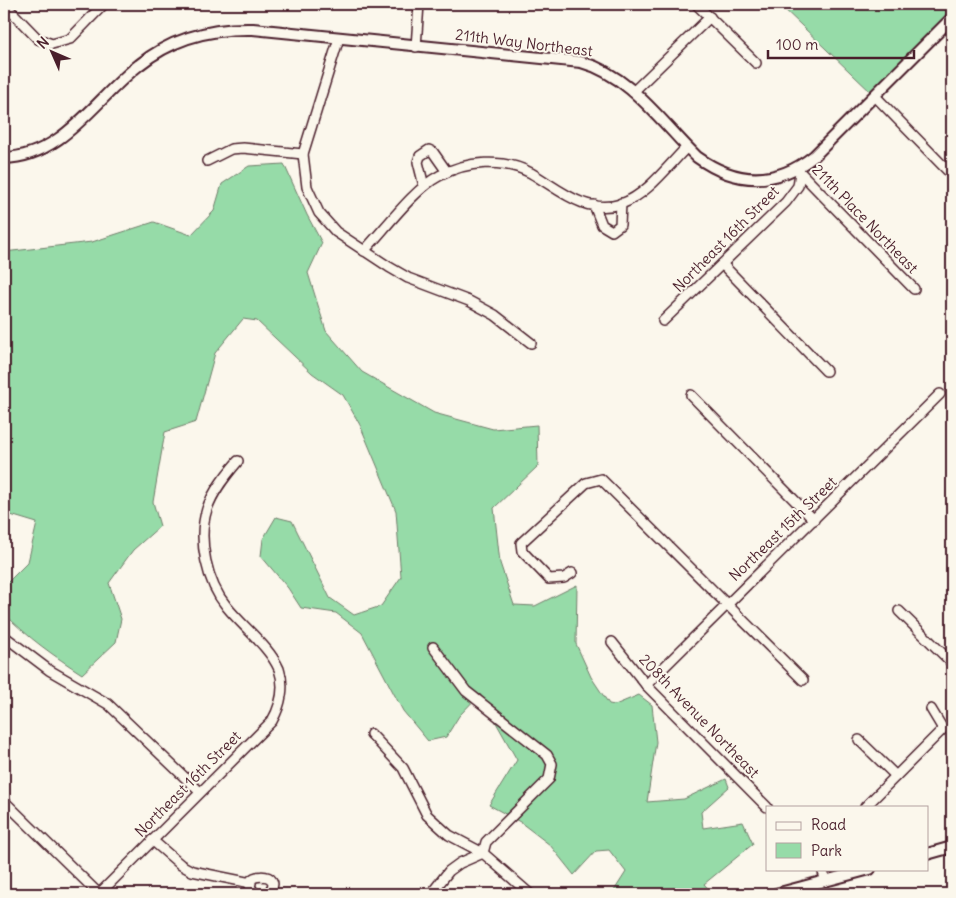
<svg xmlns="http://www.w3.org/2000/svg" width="956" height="898" font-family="Delius,sans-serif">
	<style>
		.green { fill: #96dba8; stroke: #707d6a }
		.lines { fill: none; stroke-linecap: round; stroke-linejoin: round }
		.minor-casing { stroke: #4a1f2b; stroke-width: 12 }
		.tertiary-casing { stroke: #4a1f2b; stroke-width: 14 }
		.minor { stroke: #fbf7ec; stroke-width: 9 }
		.tertiary { stroke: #fbf7ec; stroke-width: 10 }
		.labels { text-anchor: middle; stroke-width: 4; stroke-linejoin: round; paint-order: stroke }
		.street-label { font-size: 15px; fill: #4a1f2b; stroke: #fbf7ec }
	</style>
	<rect width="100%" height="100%" fill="#fbf7ec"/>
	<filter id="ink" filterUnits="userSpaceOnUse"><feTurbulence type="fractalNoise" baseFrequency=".02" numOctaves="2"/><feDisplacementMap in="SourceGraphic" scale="10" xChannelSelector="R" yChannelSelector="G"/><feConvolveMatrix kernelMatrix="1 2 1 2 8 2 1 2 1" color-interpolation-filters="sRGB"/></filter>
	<g filter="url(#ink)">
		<g class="green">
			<polygon points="779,4 952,4 952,18 875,96"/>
			<path d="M 284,164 L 307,215 L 322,243 L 308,273 L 326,331 L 362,372 L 434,413 L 493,429 L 537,425 L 538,466 L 494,508 L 500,563 L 514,605 L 535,606 L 577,585 L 576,644 L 591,677 L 609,704 L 615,705 L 639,695 L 652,705 L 656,742 L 647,802 L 684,799 L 726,779 L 729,787 L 701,812 L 703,828 L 743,822 L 753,844 L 704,884 L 713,894 L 612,894 L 626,872 L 609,850 L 596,851 L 574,875 L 550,845 L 520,822 L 489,805 L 517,760 L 480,694 L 459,716 L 446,737 L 428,741 L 403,711 L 362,633 L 336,613 L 301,608 L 288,588 L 261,556 L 263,539 L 276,517 L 292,521 L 330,598 L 354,615 L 381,606 L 401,577 L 396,511 L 360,425 L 343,395 L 312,373 L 257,321 L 243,319 L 215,353 L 196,422 L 165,432 L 153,502 L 160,526 L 133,550 L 109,583 L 121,619 L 116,642 L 82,674 C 54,656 27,637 4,613 L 4,586 L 28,562 L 37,523 L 4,513 L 4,252 L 92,242 L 154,222 L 191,235 L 214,211 L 222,184 L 249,166 Z"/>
		</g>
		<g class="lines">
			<g class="minor-casing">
				<g id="minor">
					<polyline points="4,4 38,39 52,44 70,39 104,4"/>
					<polyline points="696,4 756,63"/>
					<polyline points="339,38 303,154 307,187 319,213 336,232 389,267 408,278 469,301 495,315 531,343"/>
					<polyline points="416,47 419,4"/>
					<polyline points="633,92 710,17"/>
					<polyline points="875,96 952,175"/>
					<polyline points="207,161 231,149 243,148 303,154"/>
					<polyline points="798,170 914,289"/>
					<polyline points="424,186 418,162 420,156 429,150 433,152 447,172"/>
					<polyline points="594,205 602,225 612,231 620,225 621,203"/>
					<path d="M 364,251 C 385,229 414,189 439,176 C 466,161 503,158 531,173 C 559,189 585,215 621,204 C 647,195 668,166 687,147"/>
					<polyline points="722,264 826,371"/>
					<polyline points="663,321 786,202 798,186 800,172"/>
					<polyline points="691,395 814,520"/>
					<polyline points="572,573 564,578 549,579 522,551 521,543 586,483 601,479 803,680"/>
					<polyline points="899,611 952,663"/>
					<polyline points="4,636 49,670 108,704 200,792"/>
					<polyline points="612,642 646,685 767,807"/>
					<polyline points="646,685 940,394"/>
					<polyline points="371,734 403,768 427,815 449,835 483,853 530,894"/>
					<polyline points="859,740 896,776"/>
					<polyline points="4,801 99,894"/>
					<polyline points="865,807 943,729 931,709"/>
					<polyline points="152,840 181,865 192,871 251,883"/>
					<polyline points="822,869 826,881"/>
					<path d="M 99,894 L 272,721 C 281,705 285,686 279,669 C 269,646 243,627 227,607 C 207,583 197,540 207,509 C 213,491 226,475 238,461"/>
					<path d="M 256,894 C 231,871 291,870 267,894"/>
					<polyline points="431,894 449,871 460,863 483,853 486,842 549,779 552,764 547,755 466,691 433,647"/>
				</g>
			</g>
			<g class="tertiary-casing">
				<g id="tertiary">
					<path d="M 4,158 C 63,157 96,98 139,65 C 172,38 211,28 253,29 L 581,62 C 630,75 662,123 697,157 C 736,185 776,186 814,156 L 952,18"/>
					<polyline points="927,854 952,847"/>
					<polyline points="776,894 870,869"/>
				</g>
			</g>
			<use href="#minor" class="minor"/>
			<use href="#tertiary" class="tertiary"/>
		</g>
	</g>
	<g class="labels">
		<g class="street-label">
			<text transform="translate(524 43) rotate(7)" y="5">211th Way Northeast</text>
			<text transform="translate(865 219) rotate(46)" y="5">211th Place Northeast</text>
			<text transform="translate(726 239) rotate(-45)" y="5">Northeast 16th Street</text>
			<text transform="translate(783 529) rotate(-44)" y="5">Northeast 15th Street</text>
			<text transform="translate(699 716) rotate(46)" y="5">208th Avenue Northeast</text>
			<text transform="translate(188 784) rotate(-45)" y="5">Northeast 16th Street</text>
		</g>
	</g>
	<rect width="956" height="898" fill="none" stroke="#fbf7ec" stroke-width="20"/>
	<rect x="10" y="10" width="936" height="878" fill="none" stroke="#4a1f2b" stroke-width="2" filter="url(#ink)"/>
	<rect x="766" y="806" width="162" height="65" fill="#fbf7ec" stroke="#b4a19f"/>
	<rect x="776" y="822" width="25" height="8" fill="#fbf7ec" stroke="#b4a19f"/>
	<text x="811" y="830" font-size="15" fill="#4a1f2b">Road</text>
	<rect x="776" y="843" width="25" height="15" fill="#96dba8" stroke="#b4a19f"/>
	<text x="811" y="856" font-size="15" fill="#4a1f2b">Park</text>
	<g transform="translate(52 52) rotate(315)" stroke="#fbf7ec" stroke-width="4" paint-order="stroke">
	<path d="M0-4L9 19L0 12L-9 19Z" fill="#4a1f2b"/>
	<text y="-8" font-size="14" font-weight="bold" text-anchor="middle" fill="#4a1f2b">N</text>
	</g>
	<path d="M768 50v8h146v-8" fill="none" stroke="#4a1f2b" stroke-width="2.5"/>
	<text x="776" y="50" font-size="15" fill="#4a1f2b" stroke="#fbf7ec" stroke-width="4" paint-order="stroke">100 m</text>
</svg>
